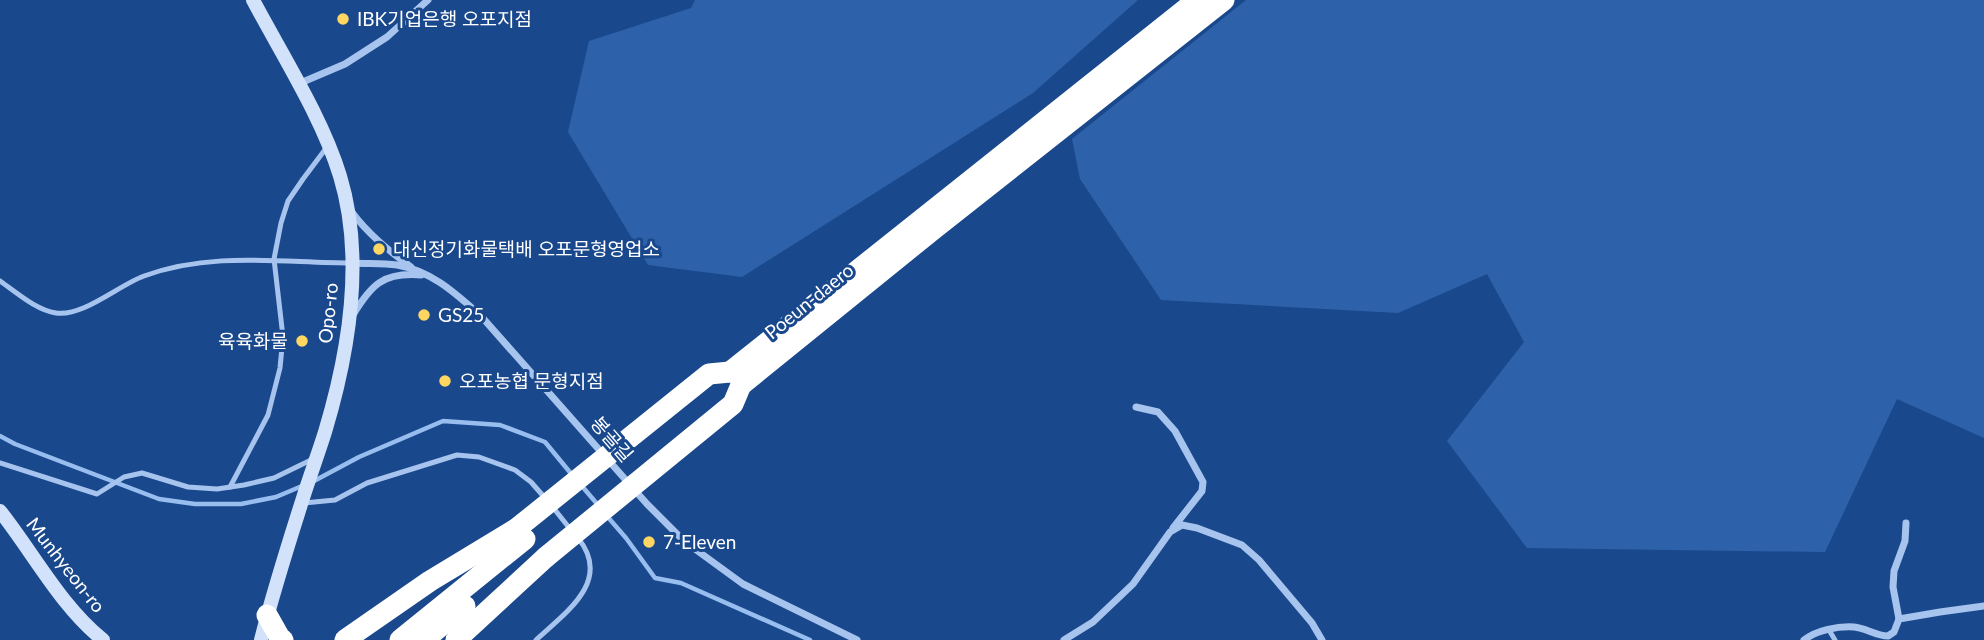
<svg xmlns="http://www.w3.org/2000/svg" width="1984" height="640" font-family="Lato,'Noto Sans KR',sans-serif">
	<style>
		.green { fill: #2d62aa }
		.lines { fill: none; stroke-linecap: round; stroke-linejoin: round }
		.stream { stroke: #98bef0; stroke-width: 4.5 }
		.lane { stroke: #a6c4ee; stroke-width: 5 }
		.street { stroke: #a6c4ee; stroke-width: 7 }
		.secondary { stroke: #d2e2fa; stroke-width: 14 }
		.highway { stroke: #fff; stroke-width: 21 }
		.highway-bridge { stroke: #fff; stroke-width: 21 }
		.poi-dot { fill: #ffd662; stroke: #1a488c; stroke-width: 2.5 }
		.labels { text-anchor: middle; stroke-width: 6; stroke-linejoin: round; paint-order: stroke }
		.poi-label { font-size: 19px; fill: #fff; stroke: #1a488c; text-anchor: start }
		.street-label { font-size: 19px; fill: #fff; stroke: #1a488c }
	</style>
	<rect width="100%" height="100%" fill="#1a488c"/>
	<g class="green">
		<polygon points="695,0 1138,0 1033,93 742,277 648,265 568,132 589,41 691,8"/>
		<polygon points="1246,0 1984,0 1984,438 1897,399 1825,552 1527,548 1447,441 1524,342 1487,274 1398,313 1161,300 1080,179 1072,139"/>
	</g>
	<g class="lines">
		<g class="stream">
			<polyline points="0,436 15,444 159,499 195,504 241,504 276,497 302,486"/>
			<polyline points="314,481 359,457 443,421 500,425 545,442 573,476"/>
			<polyline points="581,485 598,505"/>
			<polyline points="606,515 626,538 655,578 681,583 810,640"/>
		</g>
		<g class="lane">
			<path d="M 0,281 C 16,292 36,310 56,313 C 83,317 119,285 144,276 C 212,251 282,263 352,263"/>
			<polyline points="0,463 97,494 124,477 142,473 188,487 217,489 244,485 274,478 313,459"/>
			<polyline points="230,487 268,415 280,368 283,337 274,259 281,223 288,201 303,179 327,147"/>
			<polyline points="304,503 335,500 367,483 457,455 479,457 515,470 531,482 545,498"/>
			<polyline points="551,505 571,530"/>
			<polyline points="1829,630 1835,640"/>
			<path d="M 536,640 C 565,613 613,581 578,538"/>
		</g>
		<g class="street">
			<polyline points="298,84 345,64 387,37 428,0"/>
			<path d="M 351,211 C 368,234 388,250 411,267"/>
			<path d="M 352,263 C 367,264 382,263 397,265 C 432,271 456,294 481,316 L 647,504 L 684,541 L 743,584 L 857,640"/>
			<path d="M 353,315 C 371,285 383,272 421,275"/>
			<polyline points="1136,407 1158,412 1175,431 1203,482 1202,491 1173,528"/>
			<polyline points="1899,619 1893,587 1894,571 1905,541 1906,523"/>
			<polyline points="1064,640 1093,622 1133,584 1170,532 1182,525 1197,528 1242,545 1259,560 1312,623 1322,640"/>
			<path d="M 1804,640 C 1817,630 1838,626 1854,627 C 1866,628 1876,636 1888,636 L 1894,632 L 1899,619 L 1940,612 L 1984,606"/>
		</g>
		<g class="secondary">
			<path d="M 253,0 C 282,55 322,117 340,176 C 365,258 349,352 325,432 C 318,454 310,476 303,498 C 288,545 273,592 261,640"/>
			<path d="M 0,511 C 34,554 60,605 103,640"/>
		</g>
		<g class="highway">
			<polyline points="730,372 1197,0"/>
			<polyline points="741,385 935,228 1224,0"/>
			<polyline points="267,615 280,638 283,640"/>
			<polyline points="345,640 430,581 516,529"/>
			<polyline points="400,640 525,539"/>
			<polyline points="424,640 465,606"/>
			<polyline points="456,640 546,557"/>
		</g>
		<g class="highway-bridge">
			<polyline points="516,529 709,374 730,372"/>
			<polyline points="546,557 733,404 741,385"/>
		</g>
	</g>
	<g class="poi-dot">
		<circle cx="343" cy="19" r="7"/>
		<circle cx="379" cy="249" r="7"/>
		<circle cx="424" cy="315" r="7"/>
		<circle cx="302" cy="341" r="7"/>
		<circle cx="445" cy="381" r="7"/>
		<circle cx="649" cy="542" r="7"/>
	</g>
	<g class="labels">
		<g class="poi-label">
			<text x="357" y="26">IBK기업은행 오포지점</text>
			<text x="393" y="256">대신정기화물택배 오포문형영업소</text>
			<text x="438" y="322">GS25</text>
			<text x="288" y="348" text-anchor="end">육육화물</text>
			<text x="459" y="388">오포농협 문형지점</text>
			<text x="663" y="549">7-Eleven</text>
		</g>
		<g class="street-label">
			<text transform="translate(809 301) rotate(-39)" y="7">Poeun-daero</text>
			<text transform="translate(328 313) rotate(-84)" y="7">Opo-ro</text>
			<text transform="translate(612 439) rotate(49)" y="7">봉골길</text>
			<text transform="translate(66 565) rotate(52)" y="7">Munhyeon-ro</text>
		</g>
	</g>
</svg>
